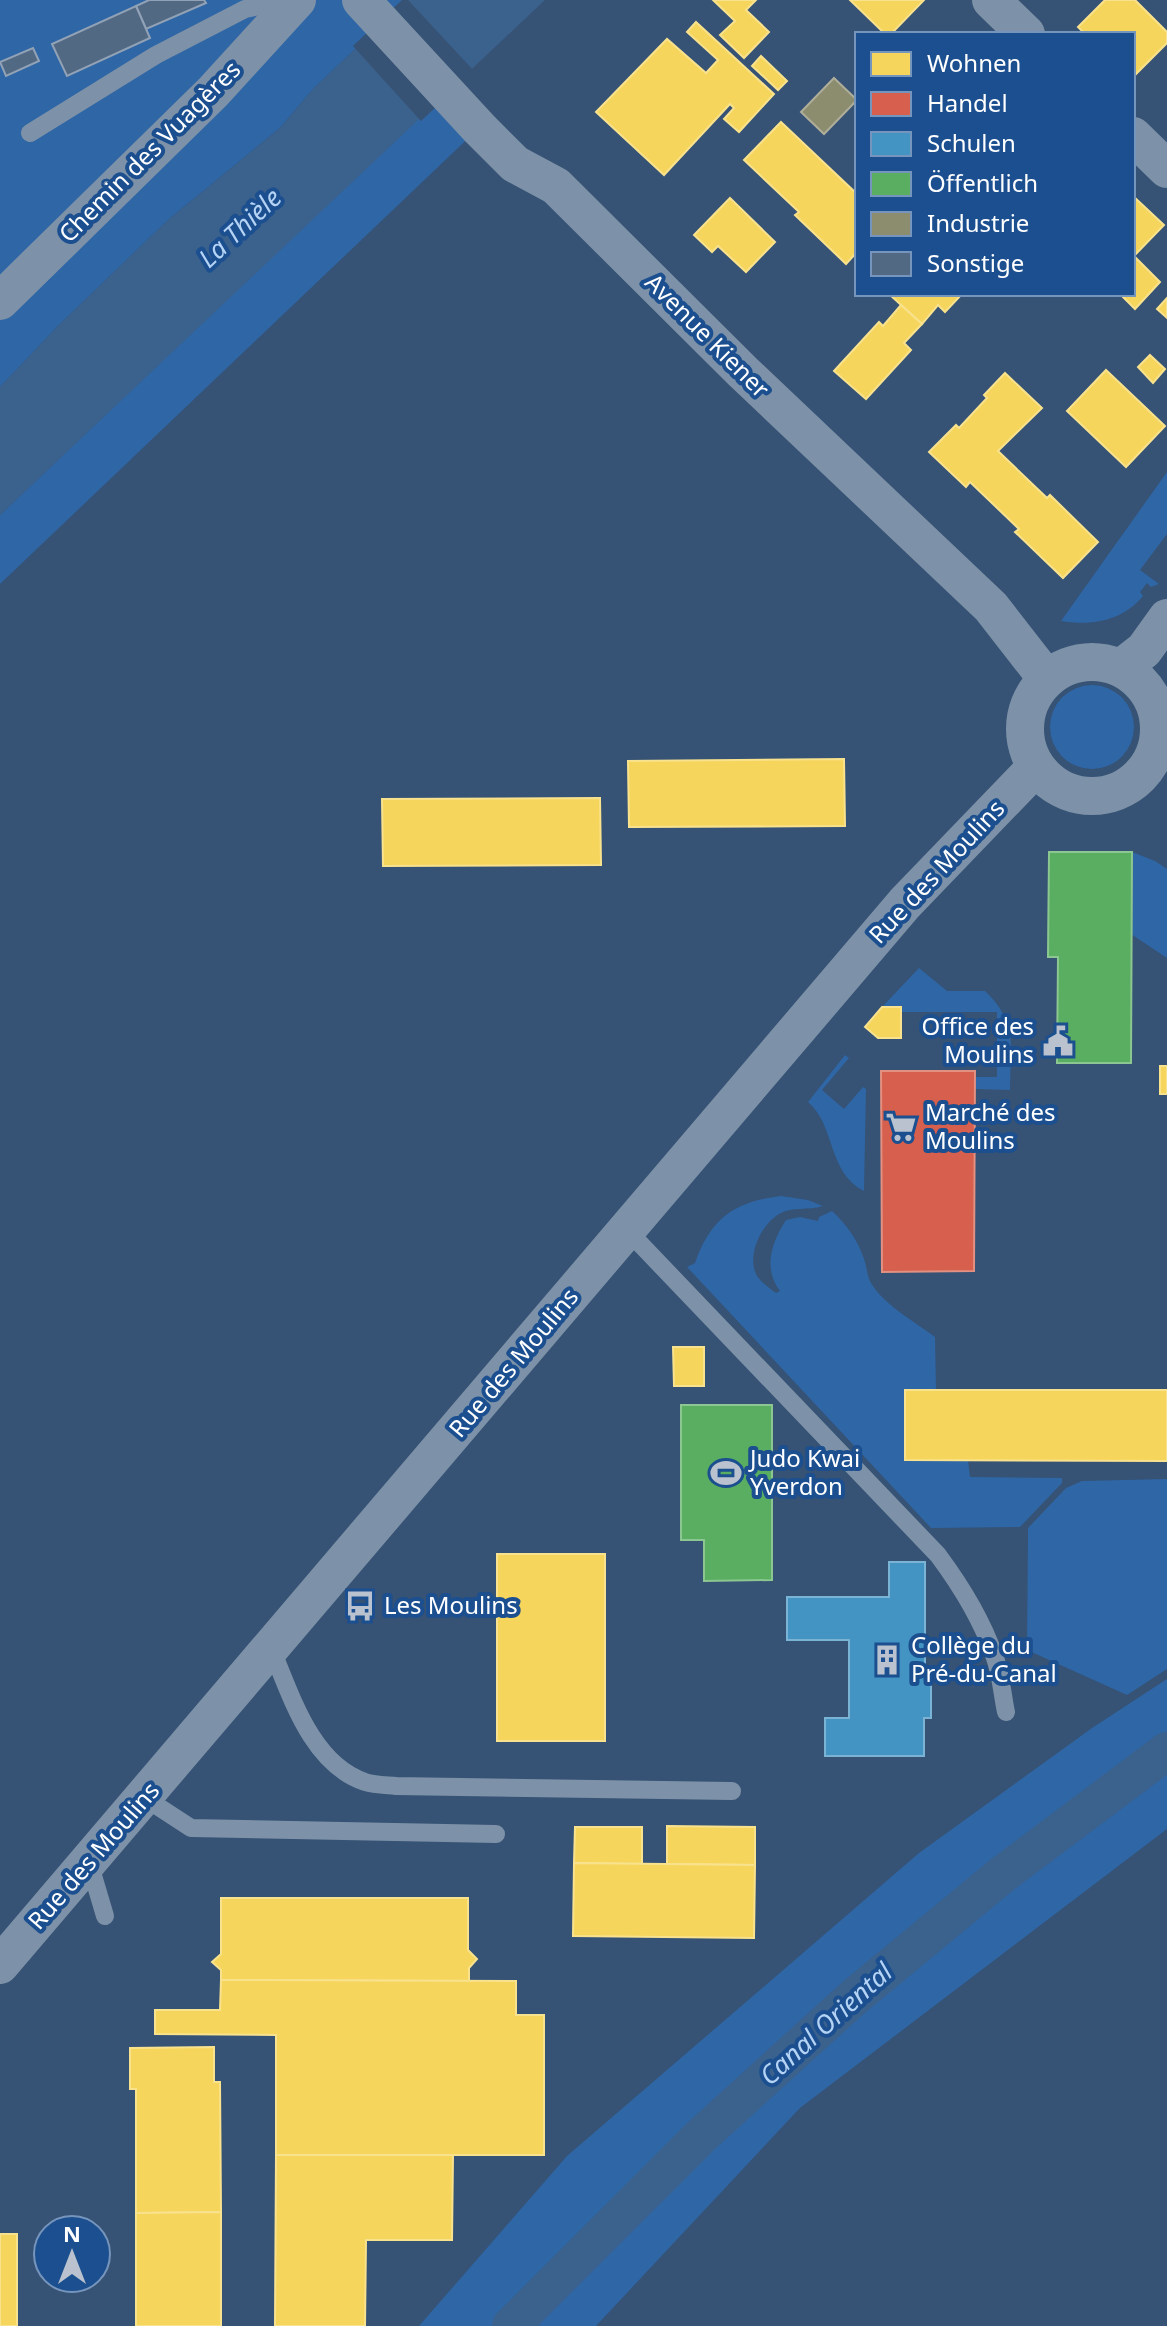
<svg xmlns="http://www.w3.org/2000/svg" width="1167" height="2326" font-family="'Noto Sans',sans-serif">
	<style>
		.green { fill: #2f66a5 }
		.water { fill: #3b618d }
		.pier { fill: #365274 }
		.homes { fill: #f6d55c; stroke: #f9e28d; stroke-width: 2 }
		.shops { fill: #d6604d; stroke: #e29082; stroke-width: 2 }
		.schools { fill: #4393c3; stroke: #7bb3d5; stroke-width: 2 }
		.public { fill: #5aae61; stroke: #8cc690; stroke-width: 2 }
		.industry { fill: #8c8c6e; stroke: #aeae9a; stroke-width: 2 }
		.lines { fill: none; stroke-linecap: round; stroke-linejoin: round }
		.canal { stroke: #3b618d; stroke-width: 38 }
		.building { fill: #526984; stroke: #92a2b6; stroke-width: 2 }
		.lane { stroke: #7d92a8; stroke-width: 18 }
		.street { stroke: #7d92a8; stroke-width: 38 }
		.labels { text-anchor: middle; stroke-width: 8; stroke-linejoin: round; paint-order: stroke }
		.street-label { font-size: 24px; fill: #fff; stroke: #1b4f8f }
		.poi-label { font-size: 24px; fill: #fff; stroke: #1b4f8f; text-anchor: start }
		.water-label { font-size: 26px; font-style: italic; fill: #b5d3f5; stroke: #1b4f8f }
	</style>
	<rect width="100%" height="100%" fill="#365274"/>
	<g class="green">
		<polygon points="0,0 407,0 313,89 280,128 168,220 58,326 0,387"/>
		<polygon points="445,92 479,128 0,584 0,515"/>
		<path d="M 1167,472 L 1167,534 L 1140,570 L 1159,584 L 1151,587 L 1147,583 L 1140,592 L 1143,596 C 1123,621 1091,626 1061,621 Z"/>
		<circle cx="1092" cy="727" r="42"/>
		<polygon points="1132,852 1155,861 1167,869 1167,958 1131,934"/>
		<path d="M 919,968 L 947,991 L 985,991 C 1019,1023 1010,1048 1010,1090 L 975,1089 L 975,1077 L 997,1077 L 997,1012 L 901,1012 L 900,1007 L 882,1007 Z"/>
		<path d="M 845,1055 L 849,1058 L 822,1090 L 844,1109 L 863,1087 L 866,1089 L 864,1191 C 827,1172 836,1126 808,1102 Z"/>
		<path d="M 781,1196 L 808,1200 L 823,1206 C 808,1211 793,1206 779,1214 C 761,1225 746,1256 757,1276 C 762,1283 769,1288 776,1293 L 780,1291 C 763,1269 771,1243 786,1220 L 800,1217 L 818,1221 L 819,1217 L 832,1211 C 846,1224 858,1240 864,1259 C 867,1267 867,1276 871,1283 C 884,1305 914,1321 935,1337 L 936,1390 L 905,1390 L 905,1460 L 968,1460 L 970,1477 L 1062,1478 L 1062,1483 L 1020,1527 L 931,1528 L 687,1267 L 695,1263 C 711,1218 734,1202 781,1196 Z"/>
		<polygon points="1167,1479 1167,1669 1127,1695 1027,1650 1028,1528 1066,1488 1082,1481"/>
		<polygon points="1167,1679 1167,1829 800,2108 596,2326 419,2326 567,2156 919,1853 1092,1728"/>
	</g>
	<polygon class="water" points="407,0 545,0 0,515 0,387 58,326 168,220 280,128 313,89"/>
	<polygon class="pier" points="402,0 408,0 474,71 421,121 353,46"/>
	<g class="homes">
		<polygon points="713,0 756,0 746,10 769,32 744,58 720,35 735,21"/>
		<polygon points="850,0 924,0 891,34 885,34"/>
		<polygon points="1105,0 1135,0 1167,32 1167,43 1133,77 1133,34 1085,34 1078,27"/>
		<polygon points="696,22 774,94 739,132 724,119 734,108 730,104 664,175 596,112 667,39 706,73 718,60 687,32"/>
		<polygon points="761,56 787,81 778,90 752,66"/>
		<polygon points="781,122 857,194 857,252 846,264 795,215 799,212 744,160"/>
		<polygon points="1133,196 1164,225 1133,257"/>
		<polygon points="730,198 775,242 746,272 718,246 712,252 694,235"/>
		<polygon points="1134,256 1160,282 1135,309 1120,294 1133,294"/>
		<polygon points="889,294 962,294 945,312 938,305 922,324"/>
		<polygon points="1167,298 1167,318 1157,309"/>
		<polygon points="901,305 922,324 904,343 911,350 866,399 834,371 879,322 883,326"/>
		<polygon points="1150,355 1165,369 1153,383 1138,367"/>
		<polygon points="1106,370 1165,426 1126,467 1067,411"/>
		<polygon points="1005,373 1042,408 998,451 1047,498 1050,495 1098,542 1063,578 1015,532 1019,529 970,482 966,487 929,452 956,425 959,428 987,398 984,395"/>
		<polygon points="844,759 845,826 629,827 628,761"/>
		<polygon points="600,798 601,865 383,866 382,799"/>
		<polygon points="882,1007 901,1007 901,1038 878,1038 865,1027"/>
		<rect x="1160" y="1066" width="7" height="28"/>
		<polygon points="673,1347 704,1347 704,1386 674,1386"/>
		<polygon points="905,1390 1167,1390 1167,1461 905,1460"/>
		<rect x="497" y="1554" width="108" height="187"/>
		<polygon points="667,1826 755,1827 755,1865 667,1864"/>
		<polygon points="575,1827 642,1827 642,1864 574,1863"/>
		<polygon points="574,1863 755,1865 754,1938 573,1936"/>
		<polygon points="221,1898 468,1898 468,1950 477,1959 469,1968 469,1981 221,1980 221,1970 212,1962 221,1954"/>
		<polygon points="221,1980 516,1981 516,2015 544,2015 544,2155 276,2155 276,2035 155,2034 155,2010 220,2010"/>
		<polygon points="214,2047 214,2082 220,2082 221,2212 136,2213 136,2089 130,2089 130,2048"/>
		<polygon points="276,2155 453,2155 452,2240 366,2240 365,2326 275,2326"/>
		<polygon points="221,2212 221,2326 136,2326 136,2213"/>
		<rect x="0" y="2234" width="17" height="92"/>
	</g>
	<polygon class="shops" points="881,1071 975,1071 974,1271 882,1272"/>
	<polygon class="schools" points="889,1562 925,1562 925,1679 931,1679 931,1718 924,1718 924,1756 825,1756 825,1718 849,1718 849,1640 787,1640 787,1597 889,1597"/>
	<g class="public">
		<polygon points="1049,852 1132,852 1131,1063 1057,1063 1058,957 1048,957"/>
		<polygon points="681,1405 772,1405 772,1580 704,1581 704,1540 681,1540"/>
	</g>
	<polygon class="industry" points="834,78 857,100 824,134 801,112"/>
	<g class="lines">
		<polyline class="canal" points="511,2326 701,2136 853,1998 1003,1874 1167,1751"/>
	</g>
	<g class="building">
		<polygon points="149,0 204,0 206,3 146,29 136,6"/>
		<polygon points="136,6 150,38 67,76 52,44"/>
		<polygon points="33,48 39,61 6,76 0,62"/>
	</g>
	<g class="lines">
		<g class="lane">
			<polyline points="30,133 156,55 245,9 289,0"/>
			<path d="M 627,1230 L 938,1555 C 961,1586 981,1618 994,1655 C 1001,1673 1002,1693 1006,1712"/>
			<path d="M 271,1648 C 291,1695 311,1764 365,1782 C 375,1785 386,1785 396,1786 L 732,1791"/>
			<polyline points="145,1798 191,1828 496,1834"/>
			<polyline points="89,1862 105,1916"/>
		</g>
		<g class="street">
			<polyline points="361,0 479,128 515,164 556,186 743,372 991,607 1047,679"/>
			<polyline points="991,0 1026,34"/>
			<polyline points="1133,136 1167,169"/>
			<polyline points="0,301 213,92 297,0"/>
			<circle cx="1092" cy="729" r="67"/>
			<polyline points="1121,668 1144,650 1167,618"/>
			<polyline points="0,1965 905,903 1036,767"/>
		</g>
	</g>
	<defs>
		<g id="civic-bare" transform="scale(2.4)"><path d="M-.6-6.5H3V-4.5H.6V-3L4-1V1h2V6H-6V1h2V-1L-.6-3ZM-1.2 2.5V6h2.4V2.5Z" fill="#b9c2ce" stroke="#1b4f8f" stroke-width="2.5" paint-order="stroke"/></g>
		<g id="supermarket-bare" transform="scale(2.4)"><path d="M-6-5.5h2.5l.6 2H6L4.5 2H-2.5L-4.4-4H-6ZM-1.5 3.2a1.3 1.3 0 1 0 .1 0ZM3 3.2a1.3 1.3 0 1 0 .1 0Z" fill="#b9c2ce" stroke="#1b4f8f" stroke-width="2.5" paint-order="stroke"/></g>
		<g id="stadium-bare" transform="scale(2.4)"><path d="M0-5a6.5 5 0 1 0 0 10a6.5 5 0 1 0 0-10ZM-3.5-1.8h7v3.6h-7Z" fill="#b9c2ce" stroke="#1b4f8f" stroke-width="2.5" paint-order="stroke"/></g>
		<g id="bus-bare" transform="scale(2.4)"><path d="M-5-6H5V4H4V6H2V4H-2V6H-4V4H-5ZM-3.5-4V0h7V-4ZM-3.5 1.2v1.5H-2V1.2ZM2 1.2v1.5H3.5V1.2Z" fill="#b9c2ce" stroke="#1b4f8f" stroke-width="2.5" paint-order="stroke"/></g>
		<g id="building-bare" transform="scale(2.4)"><path d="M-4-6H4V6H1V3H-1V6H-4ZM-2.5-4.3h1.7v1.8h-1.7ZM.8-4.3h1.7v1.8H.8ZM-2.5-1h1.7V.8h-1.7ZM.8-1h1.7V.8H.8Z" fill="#b9c2ce" stroke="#1b4f8f" stroke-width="2.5" paint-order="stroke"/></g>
	</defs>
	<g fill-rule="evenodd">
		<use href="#civic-bare" x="1058" y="1041"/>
		<use href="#supermarket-bare" x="901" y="1127"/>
		<use href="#stadium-bare" x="726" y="1473"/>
		<use href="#bus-bare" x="360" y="1606"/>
		<use href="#building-bare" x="887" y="1660"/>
	</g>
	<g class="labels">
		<g class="street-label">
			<text transform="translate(150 152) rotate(-45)" y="8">Chemin des Vuagères</text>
			<text transform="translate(707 336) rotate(45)" y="8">Avenue Kiener</text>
			<text transform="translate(937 872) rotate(-47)" y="8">Rue des Moulins</text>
			<text transform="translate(514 1363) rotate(-50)" y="8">Rue des Moulins</text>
			<text transform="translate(94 1856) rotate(-49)" y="8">Rue des Moulins</text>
		</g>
		<g class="poi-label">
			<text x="1034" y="1035" text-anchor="end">Office des<tspan x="1034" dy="28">Moulins</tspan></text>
			<text x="925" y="1121">Marché des<tspan x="925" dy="28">Moulins</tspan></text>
			<text x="750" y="1467">Judo Kwai<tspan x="750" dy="28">Yverdon</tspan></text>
			<text x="384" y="1614">Les Moulins</text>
			<text x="911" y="1654">Collège du<tspan x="911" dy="28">Pré-du-Canal</tspan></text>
		</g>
		<g class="water-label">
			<text transform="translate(240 228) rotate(-43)" y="9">La Thièle</text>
			<text transform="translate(826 2024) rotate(-42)" y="9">Canal Oriental</text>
		</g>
	</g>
	<rect x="855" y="32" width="280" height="264" fill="#1b4f8f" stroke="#7695bc" stroke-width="2"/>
	<rect x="871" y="52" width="40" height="24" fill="#f6d55c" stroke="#7695bc" stroke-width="2"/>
	<text x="927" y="72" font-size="24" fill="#ffffff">Wohnen</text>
	<rect x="871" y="92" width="40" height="24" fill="#d6604d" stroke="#7695bc" stroke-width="2"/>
	<text x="927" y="112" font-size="24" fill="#ffffff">Handel</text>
	<rect x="871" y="132" width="40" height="24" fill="#4393c3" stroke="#7695bc" stroke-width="2"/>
	<text x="927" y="152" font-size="24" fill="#ffffff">Schulen</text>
	<rect x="871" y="172" width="40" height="24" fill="#5aae61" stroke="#7695bc" stroke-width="2"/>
	<text x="927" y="192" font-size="24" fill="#ffffff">Öffentlich</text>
	<rect x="871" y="212" width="40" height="24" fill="#8c8c6e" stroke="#7695bc" stroke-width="2"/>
	<text x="927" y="232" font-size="24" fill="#ffffff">Industrie</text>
	<rect x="871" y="252" width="40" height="24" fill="#526984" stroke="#7695bc" stroke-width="2"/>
	<text x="927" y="272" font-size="24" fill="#ffffff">Sonstige</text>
	<g transform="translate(72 2254)"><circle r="38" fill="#1b4f8f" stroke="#7695bc" stroke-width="2"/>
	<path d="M0-6L14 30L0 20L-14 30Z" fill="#b9c2ce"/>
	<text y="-12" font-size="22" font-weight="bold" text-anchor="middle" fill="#ffffff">N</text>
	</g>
</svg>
